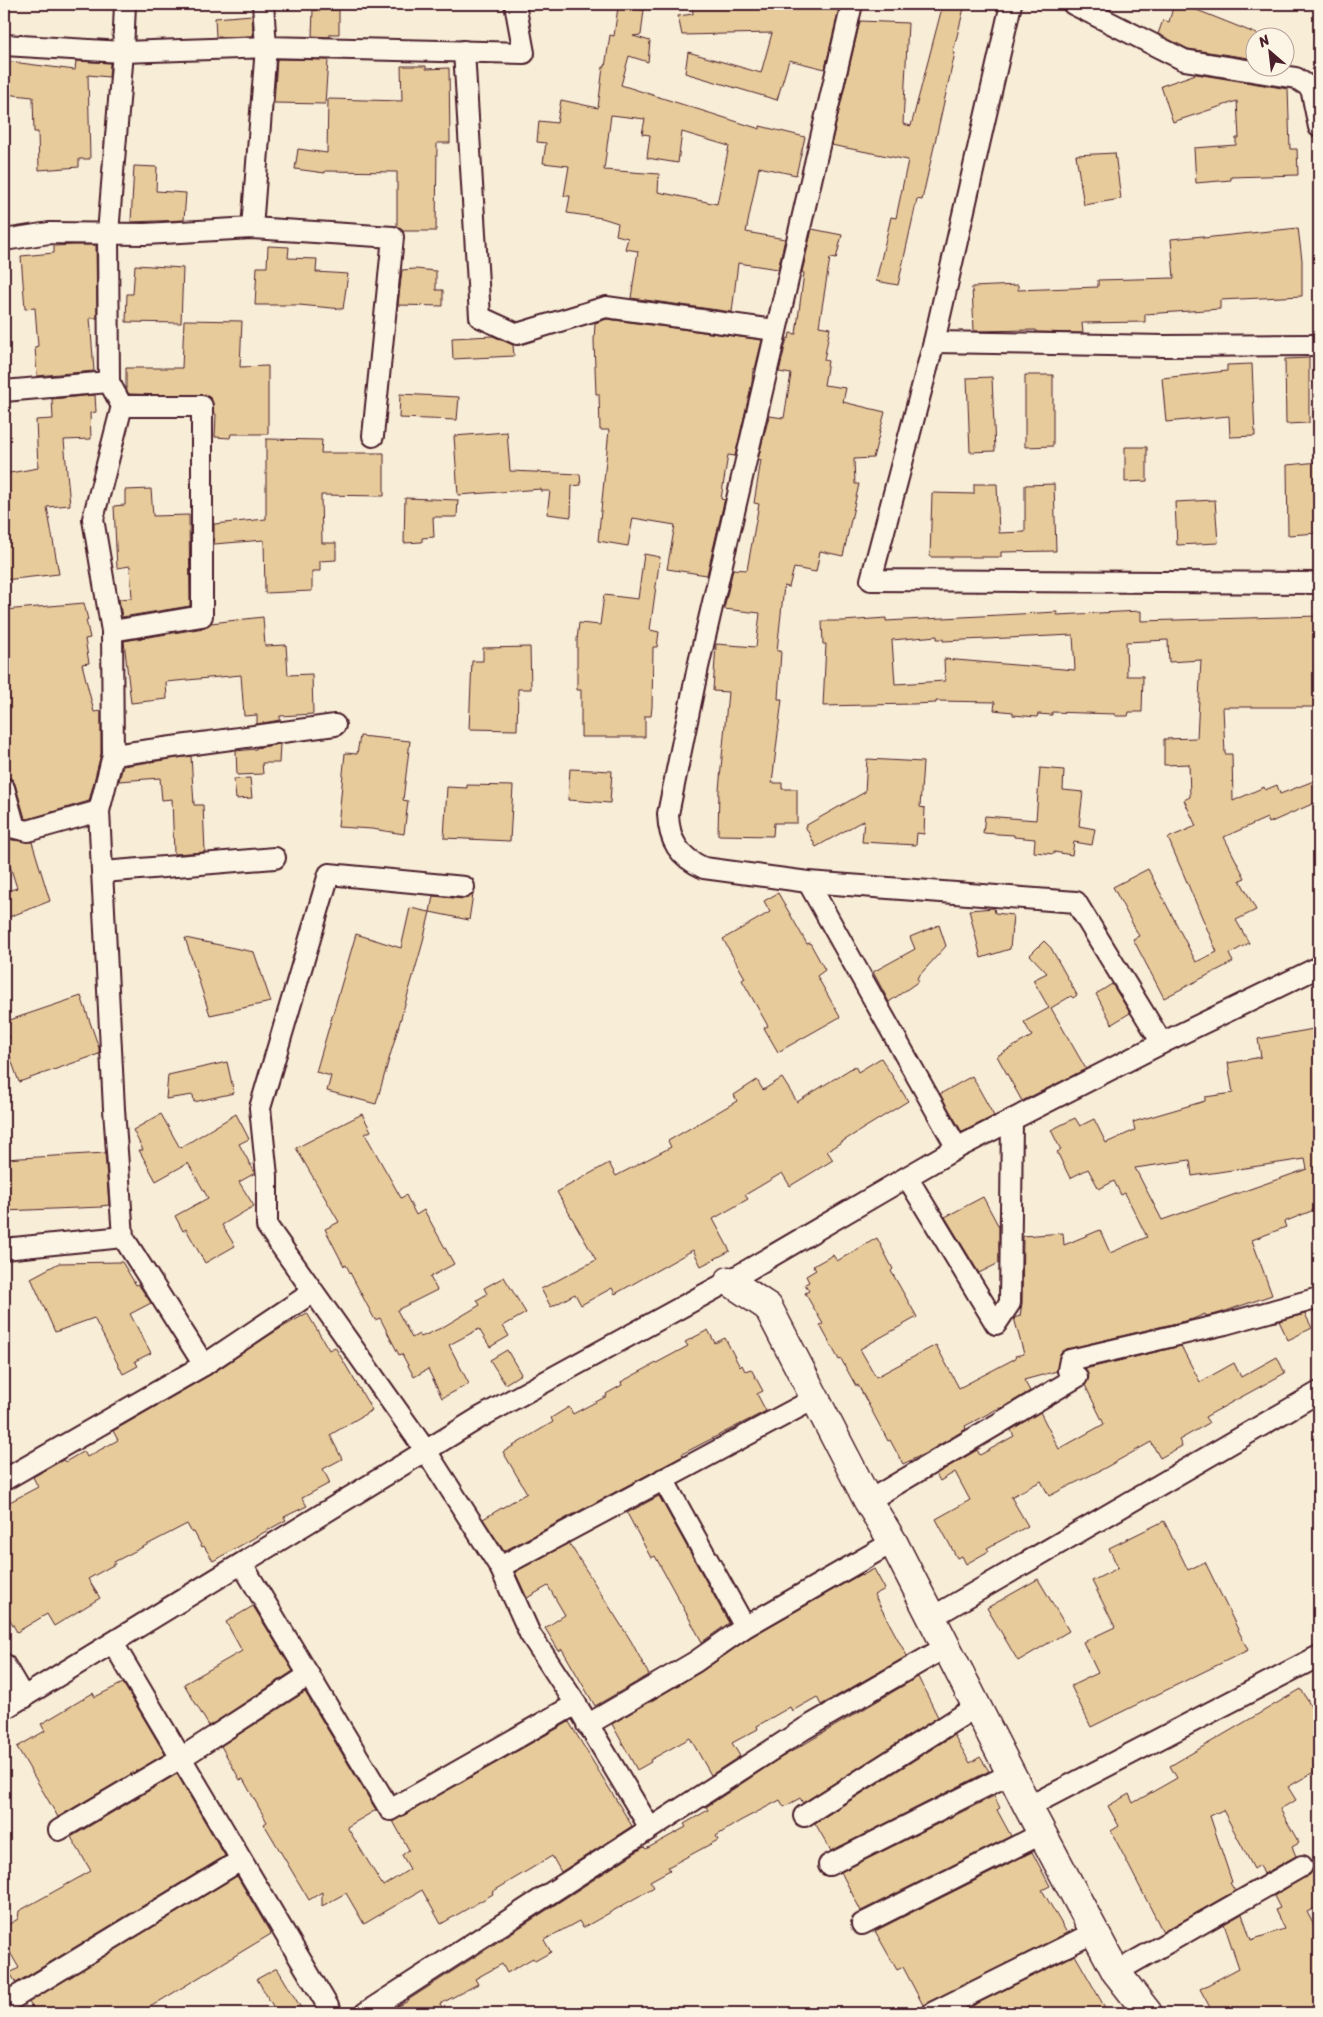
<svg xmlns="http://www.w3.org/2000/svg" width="1323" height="2017" font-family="Sriracha,sans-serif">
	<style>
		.building { fill: #e7cb9b; stroke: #4a1f2b; fill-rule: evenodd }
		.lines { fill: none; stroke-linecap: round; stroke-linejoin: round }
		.street-casing { stroke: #4a1f2b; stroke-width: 24 }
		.secondary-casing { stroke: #4a1f2b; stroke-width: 31 }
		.street { stroke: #fcf5e5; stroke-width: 20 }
		.secondary { stroke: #fcf5e5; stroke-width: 28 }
	</style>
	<rect width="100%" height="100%" fill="#f8edd6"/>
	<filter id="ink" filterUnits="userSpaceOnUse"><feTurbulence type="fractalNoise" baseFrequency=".02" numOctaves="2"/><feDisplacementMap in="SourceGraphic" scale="10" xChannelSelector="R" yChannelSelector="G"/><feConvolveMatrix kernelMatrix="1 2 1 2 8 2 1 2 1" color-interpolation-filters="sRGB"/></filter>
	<g filter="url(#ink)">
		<g class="building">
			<polygon points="692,4 820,4 839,8 825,69 789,60 777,100 685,73 688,52 761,73 772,33 682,35 678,16 693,14"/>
			<polygon points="943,4 965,4 953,52 955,53 922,200 917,199 898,285 876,281 891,217 896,218 908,160 831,145 860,21 908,23 903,124 911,126"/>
			<polygon points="1174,4 1197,10 1267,38 1256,38 1256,59 1188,49 1158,34 1163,20 1169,22"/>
			<path d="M 618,7 L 644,10 L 641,35 L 633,36 L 650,41 L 648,62 L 629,56 L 621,85 L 760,129 L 760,126 L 805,137 L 796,175 L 759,167 L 746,232 L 785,239 L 778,269 L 738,263 L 732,312 L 631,298 L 638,251 L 625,249 L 628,238 L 616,235 L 618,223 L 602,218 L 567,213 L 570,196 L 564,196 L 569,166 L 543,163 L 546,143 L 537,142 L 539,121 L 557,123 L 561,100 L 598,108 L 603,67 L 605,67 L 610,35 L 614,36 ZM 611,115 L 645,119 L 642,134 L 650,135 L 647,158 L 678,163 L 682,132 L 729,146 L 717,204 L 658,192 L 659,174 L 604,170 Z"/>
			<polygon points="313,10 339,10 339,34 330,34 330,37 312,36"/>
			<polygon points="252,15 253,36 216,37 215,18"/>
			<polygon points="277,59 328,60 325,104 274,103"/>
			<polygon points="4,61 75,70 76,61 110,63 109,77 88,75 90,159 79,159 79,167 39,170 38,132 34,132 33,97 4,94"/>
			<polygon points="401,66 426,66 426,69 449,68 450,143 437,143 436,231 403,231 397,226 397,172 325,171 325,173 295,169 298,149 327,153 328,99 402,101"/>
			<polygon points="1196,74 1288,89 1290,149 1297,149 1298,175 1231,177 1231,180 1196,183 1194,148 1236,145 1236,138 1239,138 1237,101 1173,122 1161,86"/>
			<polygon points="1115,153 1121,199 1084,205 1076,155"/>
			<polygon points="134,166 157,167 156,191 186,193 184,220 131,222"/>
			<polygon points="1298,228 1302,260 1302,296 1220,300 1220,309 1145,314 1145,322 1082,323 1083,333 1036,332 1036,330 974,331 972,287 1018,285 1018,290 1098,287 1098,280 1174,278 1171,239 1203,236 1203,238"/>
			<polygon points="812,229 842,235 836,259 830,258 819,326 830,328 824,360 828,361 824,385 846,388 843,402 885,412 873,458 854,459 855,484 859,484 843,556 820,551 816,572 794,568 789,587 784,586 777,651 781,651 778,699 782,699 772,783 782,783 782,789 797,789 797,823 774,823 773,836 718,835 719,790 728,692 713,691 716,644 756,647 760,613 724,609 733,569 747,570 759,504 754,503 761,460 758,459 769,416 784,418 791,374 779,372 787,338 789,339 790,333 796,334 804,273 802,272"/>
			<polygon points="74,245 96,245 97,318 90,318 94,371 37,376 35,347 38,346 35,308 25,309 21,256 54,253 54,246"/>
			<polygon points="268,246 289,247 288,258 317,259 316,272 348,274 343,309 299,305 255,305 257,267 267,267"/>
			<polygon points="135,265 183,268 181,323 126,322 127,294 133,294"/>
			<polygon points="415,269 436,271 436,290 443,290 443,306 398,305 402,270"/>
			<polygon points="607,319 762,340 755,369 753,369 752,383 735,456 728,455 721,499 725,500 724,502 707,575 667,569 675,525 633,518 628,546 598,541 609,430 600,430 599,394 596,394 594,341 595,323"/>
			<polygon points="184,320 242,321 240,367 268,366 268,434 231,434 230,438 215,437 216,414 214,414 212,401 207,396 129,394 126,389 126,368 182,368"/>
			<polygon points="493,336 513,345 514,356 453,359 452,338"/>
			<polygon points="1309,358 1309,423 1286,424 1285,359"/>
			<polygon points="1252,364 1255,436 1230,437 1229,416 1166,422 1162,378 1227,371 1227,365"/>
			<polygon points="1025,375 1053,375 1053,446 1025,447"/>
			<polygon points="992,377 995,451 970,452 967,378"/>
			<polygon points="400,394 459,397 457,420 399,418"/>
			<polygon points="95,395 96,412 90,413 91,439 64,440 70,505 47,507 59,574 4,580 4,474 38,468 36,420 53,419 52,399"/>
			<polygon points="507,432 510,471 580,474 581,485 572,486 571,517 547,514 550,491 541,491 541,489 458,495 454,436"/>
			<polygon points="266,439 322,440 321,453 384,453 384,496 321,495 322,543 336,543 336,560 320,561 320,571 312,571 312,591 265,593 264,540 214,544 214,524 266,519"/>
			<polygon points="1125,447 1147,447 1147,481 1125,482"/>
			<polygon points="1319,462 1319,533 1288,535 1287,465"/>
			<polygon points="974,484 997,484 999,533 1025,532 1025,485 1054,484 1056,551 1001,552 1001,557 930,557 932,493 974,494"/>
			<polygon points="151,489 153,516 189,515 190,606 122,617 119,599 132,598 130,566 117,568 114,506 125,505 125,490"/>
			<polygon points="405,498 458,500 457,517 433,517 434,537 422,538 422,542 404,543"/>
			<polygon points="1215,500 1218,543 1177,545 1175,502"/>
			<polygon points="644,554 660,557 650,630 659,632 657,647 653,647 652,707 651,716 645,716 645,737 581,737 581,690 577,690 577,640 579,623 600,625 604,595 638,599"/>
			<polygon points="84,603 88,620 86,620 90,638 85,639 89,663 82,664 94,712 101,711 101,754 89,801 28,819 25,818 15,784 12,779 4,776 4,610"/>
			<path d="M 1141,611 L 1141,621 L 1319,616 L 1319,707 L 1223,707 L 1225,754 L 1232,754 L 1233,801 L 1264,787 L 1265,790 L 1277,785 L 1280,794 L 1319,779 L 1319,801 L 1269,823 L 1267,818 L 1224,837 L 1245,878 L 1240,880 L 1256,910 L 1236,920 L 1249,943 L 1229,954 L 1233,962 L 1164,998 L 1133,939 L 1139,936 L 1113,887 L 1148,869 L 1196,962 L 1217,952 L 1168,838 L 1196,826 L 1184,800 L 1190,797 L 1189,764 L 1164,765 L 1164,739 L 1197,738 L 1201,660 L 1169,662 L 1168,640 L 1126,642 L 1127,676 L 1143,676 L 1142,712 L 1129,712 L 1128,716 L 1115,716 L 1115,714 L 1052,712 L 1052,715 L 1038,714 L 1037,717 L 1013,715 L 1013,712 L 994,710 L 995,702 L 936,701 L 936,703 L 912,704 L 823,706 L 826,644 L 823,644 L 822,621 L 843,621 L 886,618 L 886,621 L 1057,612 L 1057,615 ZM 1073,635 L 1075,670 L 944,659 L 945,681 L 895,684 L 892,640 L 937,636 L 937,639 L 943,639 L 943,641 Z"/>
			<polygon points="263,617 265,646 286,645 288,675 312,674 313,714 280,716 280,720 257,724 257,715 244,716 241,675 166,682 167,699 131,703 124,641 204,628 211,623"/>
			<polygon points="530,647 531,689 518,689 517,730 469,729 472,661 483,661 483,648"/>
			<polygon points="360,736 410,741 403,800 408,801 404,834 372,829 338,827 345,753 357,754"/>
			<polygon points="280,744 279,763 262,763 263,774 237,775 236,751 256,749 256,748"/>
			<polygon points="191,756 194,805 203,805 205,852 174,854 172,799 162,800 160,778 119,781 123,766"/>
			<polygon points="867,759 923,762 920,807 925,808 924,834 917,833 916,845 862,842 864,820 816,847 805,826 865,792"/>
			<polygon points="1040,768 1064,770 1063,790 1083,792 1079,826 1095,829 1092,845 1074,842 1072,855 1054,852 1054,854 1034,852 1035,839 1014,837 1014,835 983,833 985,816 1036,820"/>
			<polygon points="570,769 612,771 610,803 568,800"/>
			<polygon points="250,778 252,798 236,799 234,779"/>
			<polygon points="467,785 513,786 510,841 444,838 447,787 467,788"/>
			<polygon points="4,832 7,837 12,840 32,842 50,901 4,919 4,892 17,888 4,847"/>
			<polygon points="778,893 807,944 810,943 825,970 817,976 840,1017 778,1052 764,1028 768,1026 742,980 745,978 723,939 770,912 764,901"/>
			<polygon points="473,894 469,920 430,912 433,896 463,899 468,898"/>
			<polygon points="410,908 430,912 421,949 376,1104 327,1091 331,1076 316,1072 356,934 401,948"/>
			<polygon points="994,908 995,913 1013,915 1010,949 981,958 969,910"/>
			<polygon points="939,925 946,946 917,978 919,981 889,1002 873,972 915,949 910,937"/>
			<polygon points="185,938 254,952 271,1002 210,1015"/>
			<polygon points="1044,941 1051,948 1077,995 1073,998 1071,996 1051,1008 1086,1069 1022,1101 997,1056 1032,1036 1024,1022 1049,1008 1033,980 1047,973 1030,955"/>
			<polygon points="1112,984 1130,1013 1112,1024 1096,994"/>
			<polygon points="81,996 99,1048 99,1054 19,1082 4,1040 10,1038 4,1022"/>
			<path d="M 1319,1028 L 1319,1208 L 1284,1222 L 1286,1227 L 1252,1240 L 1272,1295 L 1220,1313 L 1206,1316 L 1205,1314 L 1193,1319 L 1067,1349 L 1061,1352 L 1059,1357 L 1057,1371 L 1024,1380 L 1030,1391 L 1000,1409 L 999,1408 L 965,1426 L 966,1429 L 924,1454 L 903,1464 L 890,1440 L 888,1441 L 858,1385 L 856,1386 L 841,1359 L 839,1360 L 820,1325 L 823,1324 L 805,1293 L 809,1291 L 805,1284 L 809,1282 L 806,1276 L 816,1270 L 813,1266 L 833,1255 L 837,1261 L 877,1238 L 893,1269 L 891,1271 L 917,1317 L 860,1349 L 876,1377 L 936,1345 L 959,1388 L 1016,1358 L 1015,1356 L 1024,1354 L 1014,1318 L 1020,1316 L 1022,1303 L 1023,1236 L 1063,1233 L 1064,1245 L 1100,1230 L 1110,1253 L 1147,1237 L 1125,1193 L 1121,1195 L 1114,1181 L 1099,1189 L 1088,1169 L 1070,1178 L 1057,1152 L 1061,1150 L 1051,1130 L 1075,1118 L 1080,1126 L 1094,1119 L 1106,1143 L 1135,1130 L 1133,1122 L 1205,1101 L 1205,1097 L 1233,1093 L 1228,1063 L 1261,1057 L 1258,1039 ZM 1305,1159 L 1307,1169 L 1162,1220 L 1135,1168 L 1190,1160 L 1192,1176 Z"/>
			<polygon points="881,1058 908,1101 827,1151 833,1160 790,1186 782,1173 745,1195 748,1199 713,1219 730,1251 701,1266 693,1250 615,1294 612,1288 581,1305 575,1294 551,1307 541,1289 596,1260 557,1192 609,1163 616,1176 671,1147 668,1141 737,1101 734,1095 757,1080 763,1090 782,1078 797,1102 855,1066 858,1072"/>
			<polygon points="227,1062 234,1093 194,1102 193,1095 166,1099 168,1075"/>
			<polygon points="972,1076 994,1116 962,1132 940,1094"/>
			<polygon points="161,1114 180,1148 236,1114 249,1139 239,1144 255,1173 239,1182 254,1206 222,1225 235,1246 205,1263 186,1229 183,1231 175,1216 208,1198 188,1163 156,1181 139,1150 143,1150 133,1130"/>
			<polygon points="362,1114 371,1131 365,1134 401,1198 406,1195 416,1215 424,1210 454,1264 430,1277 437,1290 397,1310 412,1338 419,1334 421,1337 443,1327 480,1305 477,1300 487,1294 484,1288 504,1277 526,1313 503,1326 509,1336 490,1347 479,1329 449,1345 469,1384 442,1398 428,1369 414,1377 402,1354 399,1355 380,1318 375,1320 346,1265 344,1266 325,1229 339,1222 296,1148"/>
			<polygon points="105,1153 109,1205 101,1206 102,1207 4,1211 4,1159"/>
			<polygon points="983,1197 999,1227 999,1263 979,1273 945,1217"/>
			<polygon points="122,1262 136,1285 138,1284 151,1303 130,1314 151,1353 135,1361 138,1366 123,1374 94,1318 55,1332 31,1278 59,1263"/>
			<polygon points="307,1313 329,1350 335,1347 372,1410 330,1435 342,1459 323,1469 330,1483 302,1498 307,1506 284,1517 286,1520 213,1561 204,1546 202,1547 194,1532 192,1533 187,1524 114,1562 115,1564 88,1579 100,1598 54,1626 47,1614 17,1632 4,1609 4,1505 38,1487 33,1477 63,1460 65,1462 84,1451 87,1457 118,1440 113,1431 210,1375 271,1334"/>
			<polygon points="1305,1314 1312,1328 1288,1340 1279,1321"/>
			<polygon points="708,1330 715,1343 725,1338 740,1367 742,1365 745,1371 751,1369 763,1391 757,1394 766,1411 682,1454 683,1456 504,1551 483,1519 527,1493 503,1452 553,1422 551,1418 569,1407 573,1414 607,1396 606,1394 622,1385 621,1382 688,1346 685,1342"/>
			<polygon points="1181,1346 1200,1382 1234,1363 1241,1377 1277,1357 1285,1373 1205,1417 1209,1423 1179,1440 1182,1446 1160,1458 1151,1442 1103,1469 1049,1496 1041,1481 1011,1497 1028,1526 987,1548 989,1551 966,1564 962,1556 957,1558 936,1519 970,1500 955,1472 940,1481 936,1474 977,1450 980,1455 1014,1436 1011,1430 1040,1412 1059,1449 1104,1424 1085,1385 1089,1377 1085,1369"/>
			<polygon points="507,1350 521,1374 505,1384 490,1360"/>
			<polygon points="659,1496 729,1623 702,1642 655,1556 651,1558 627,1513"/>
			<polygon points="1164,1521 1188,1570 1205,1562 1248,1650 1091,1727 1071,1686 1098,1673 1083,1642 1115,1627 1092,1581 1118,1568 1109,1548"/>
			<polygon points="569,1543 631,1641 649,1675 595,1706 562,1649 559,1651 545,1628 565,1615 548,1586 527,1598 515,1572"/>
			<polygon points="874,1569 885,1589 874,1595 907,1656 821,1705 817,1697 792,1711 790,1707 757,1726 758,1729 732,1743 740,1756 711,1775 690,1738 650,1760 651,1762 637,1770 612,1724 701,1672 751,1637 861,1574 861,1576"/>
			<polygon points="1038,1579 1069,1631 1018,1661 987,1608"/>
			<polygon points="253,1606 293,1671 209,1726 184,1684 242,1651 226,1622"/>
			<polygon points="918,1677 938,1717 803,1803 800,1798 784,1807 780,1800 740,1821 716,1836 718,1840 668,1867 670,1870 650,1881 654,1887 639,1896 583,1928 579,1921 544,1940 551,1952 535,1961 533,1958 507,1973 502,1964 475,1979 478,1984 440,2004 445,2013 386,2013 408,2001 408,2000 644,1847 646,1849 686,1827 684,1824 708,1810 706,1807 779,1759"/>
			<polygon points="123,1683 165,1754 58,1817 17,1747 45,1731 41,1724 93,1693 95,1697"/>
			<polygon points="1301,1689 1319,1721 1319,1769 1288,1787 1296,1800 1280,1809 1299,1843 1292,1847 1296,1856 1264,1874 1260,1865 1254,1869 1223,1810 1210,1816 1232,1882 1230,1883 1235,1891 1163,1932 1111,1831 1119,1826 1108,1806 1129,1794 1133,1803 1177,1778 1170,1766"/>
			<polygon points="305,1692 376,1810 347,1827 383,1886 410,1869 402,1855 409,1850 393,1821 569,1722 632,1826 561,1872 552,1856 492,1892 493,1894 441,1924 422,1890 364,1924 346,1893 322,1906 322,1892 309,1900 264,1824 267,1822 243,1779 240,1780 221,1746"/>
			<polygon points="954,1735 970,1763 980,1757 989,1771 831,1851 815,1823"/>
			<polygon points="177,1774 225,1856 16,1983 10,1973 19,1968 4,1942 4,1927 18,1919 19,1911 91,1871 71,1837"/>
			<polygon points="994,1796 1000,1808 997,1810 1011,1836 861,1911 841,1872"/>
			<polygon points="1032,1852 1050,1886 1042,1890 1067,1933 923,2005 903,1967 897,1970 875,1931"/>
			<polygon points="1319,1868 1319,1906 1307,1912 1319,1935 1319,2013 1213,2013 1200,1989 1239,1968 1224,1924 1242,1914 1251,1940 1284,1929 1275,1910 1280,1908 1274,1896"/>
			<polygon points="237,1876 271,1934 140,2013 35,2013 29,2002"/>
			<polygon points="1075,1955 1108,2013 958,2013"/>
			<polygon points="277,1968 304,2013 277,2013 257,1979"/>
		</g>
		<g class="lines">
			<g class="street-casing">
				<g id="street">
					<polyline points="125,4 123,52 108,233 109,382 122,406 93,519 112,631 113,755 99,811 114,1109 123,1237 204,1365"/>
					<polyline points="263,4 266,47 524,53 515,4"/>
					<path d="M 852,4 L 698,667 L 668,814 C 669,841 679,857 704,868 L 808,882 L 1076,902 L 1162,1043"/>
					<polyline points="1011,4 934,342 871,580 1319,583"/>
					<polyline points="1073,4 1184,60 1296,78 1311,88 1319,127"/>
					<polyline points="4,45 123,52 266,47 252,228"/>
					<polyline points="464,51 480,317 517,334 606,307 775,330"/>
					<polyline points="4,240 49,233 145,234 252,228 393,237 373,436"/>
					<polyline points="934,342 1164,346 1319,345"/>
					<polyline points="4,391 109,382"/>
					<polyline points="112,631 202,616 202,406 122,406"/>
					<polyline points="113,755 335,725"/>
					<polyline points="4,788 15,828 28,831 99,811"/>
					<polyline points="103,872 275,858"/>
					<polyline points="808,882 957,1148"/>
					<polyline points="464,887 329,874 260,1108 267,1176 267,1226 426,1451 500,1567 530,1634 576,1704 650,1828"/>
					<polyline points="907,1177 996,1324 1010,1303 1012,1120"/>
					<polyline points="4,1249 123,1237"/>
					<polyline points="663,1479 745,1627"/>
					<polyline points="4,1480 204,1365 313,1292"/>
					<polyline points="868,1501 1077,1377 1068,1370 1070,1360 1225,1324 1319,1298"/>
					<polyline points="242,1564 390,1810 576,1704"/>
					<polyline points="500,1567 816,1398"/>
					<polyline points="931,1618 1319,1392"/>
					<polyline points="113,1643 332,2013"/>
					<polyline points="4,1664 24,1698"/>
					<polyline points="4,1709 479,1418 729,1281 907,1177 957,1148 1162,1043 1319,967"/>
					<polyline points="587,1725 695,1662 745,1627 893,1542"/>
					<polyline points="1028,1807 1319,1656"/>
					<polyline points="804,1816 977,1706"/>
					<polyline points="59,1830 181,1758 309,1675"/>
					<polyline points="829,1865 1012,1773"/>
					<polyline points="862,1924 1043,1833"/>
					<polyline points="1116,1972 1302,1866"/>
					<polyline points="4,2004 241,1860"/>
					<polyline points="365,2013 804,1729 946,1647"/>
					<polyline points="932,2013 1095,1932"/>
				</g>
			</g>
			<g class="secondary-casing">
				<polyline id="secondary" points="729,1281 768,1307 868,1501 893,1542 1028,1807 1116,1972 1148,2013"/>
			</g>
			<use href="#street" class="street"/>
			<use href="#secondary" class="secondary"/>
		</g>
	</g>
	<rect width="1323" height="2017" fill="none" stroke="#fcf5e5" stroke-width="20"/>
	<rect x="10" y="10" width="1303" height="1997" fill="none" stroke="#4a1f2b" stroke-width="2" filter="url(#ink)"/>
	<g transform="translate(1270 52) rotate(332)"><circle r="24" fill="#fcf5e5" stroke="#b59f9b"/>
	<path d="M0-4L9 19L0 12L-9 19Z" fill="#4a1f2b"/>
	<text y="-8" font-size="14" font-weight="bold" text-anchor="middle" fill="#4a1f2b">N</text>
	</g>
</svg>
